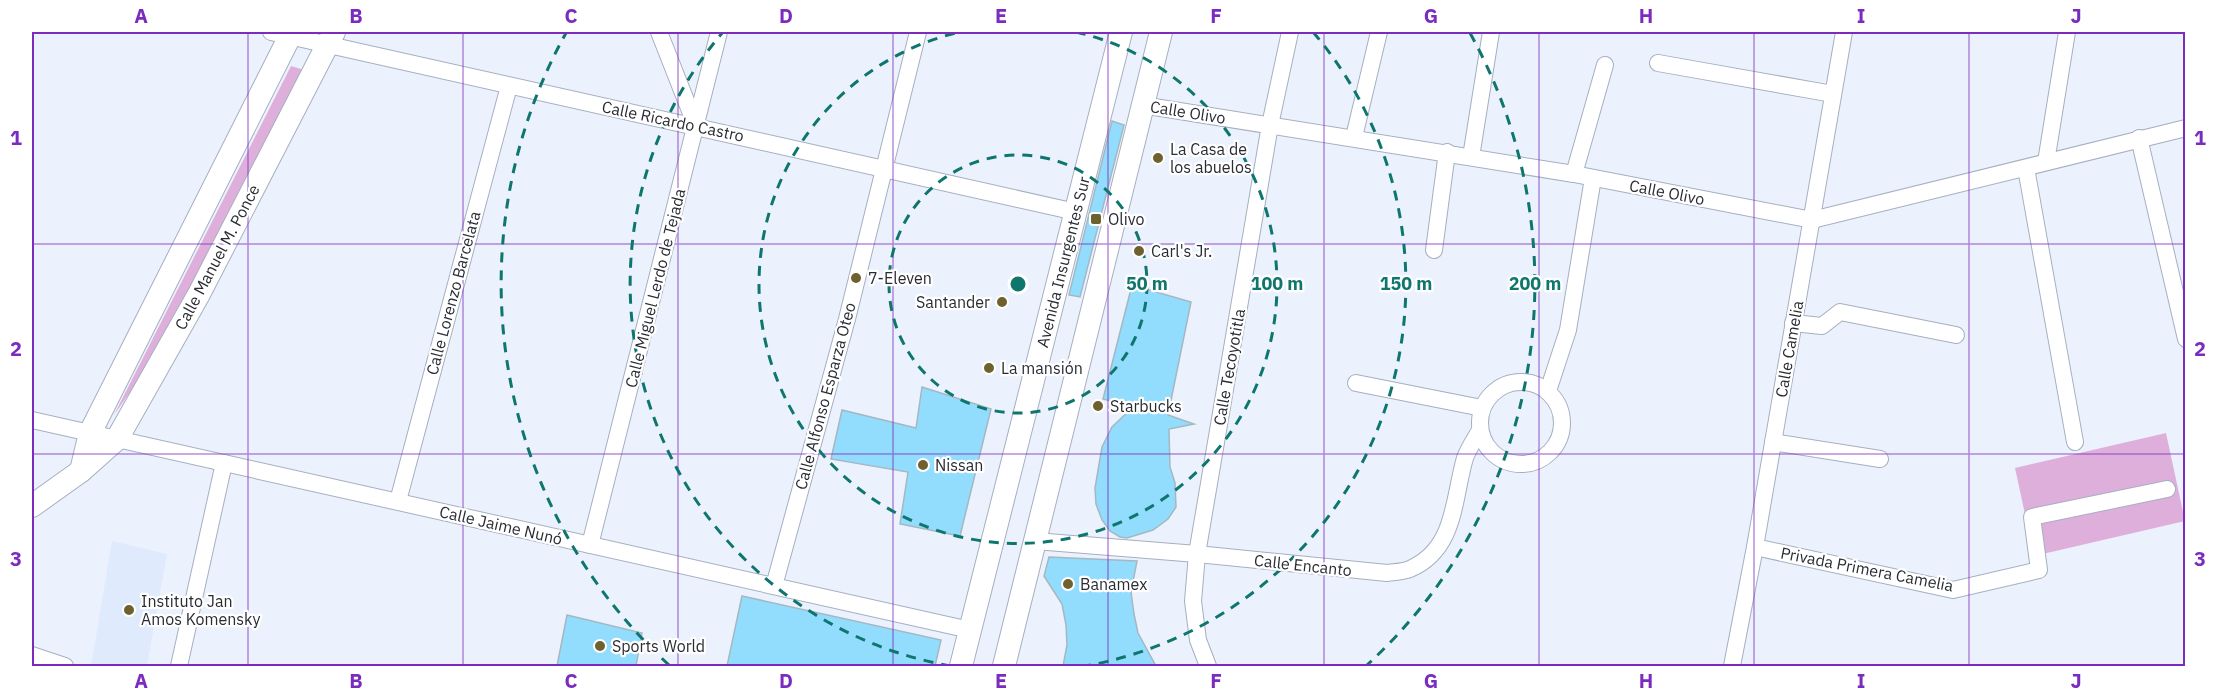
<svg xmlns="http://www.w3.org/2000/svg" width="2217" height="698" font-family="'IBM Plex Sans',sans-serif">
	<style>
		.built { fill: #dfeafd }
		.green { fill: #dfafdc }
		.building { fill: #92dcfe; stroke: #a4b8c2; stroke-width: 1.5 }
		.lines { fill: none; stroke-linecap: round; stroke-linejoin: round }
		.street-casing { stroke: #a6afc0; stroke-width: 18 }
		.secondary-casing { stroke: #a6afc0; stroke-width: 24 }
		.street { stroke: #fff; stroke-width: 16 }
		.secondary { stroke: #fff; stroke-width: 22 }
		.grid { fill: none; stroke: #7b2cbf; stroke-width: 1.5; stroke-opacity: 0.55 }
		.ring { fill: none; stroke: #0f766e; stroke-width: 3; stroke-dasharray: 10 8 }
		.poi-dot { fill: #6e612e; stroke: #fff; stroke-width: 2 }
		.labels { text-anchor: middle; stroke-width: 4.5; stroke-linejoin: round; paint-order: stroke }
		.street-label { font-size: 16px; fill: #292c33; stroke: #fff }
		.poi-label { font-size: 16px; fill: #292c33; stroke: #fff; text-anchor: start }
		.centre { fill: #0f766e; stroke: #fff; stroke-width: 3 }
		.ring-label { font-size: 18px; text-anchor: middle; font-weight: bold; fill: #0f766e; stroke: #fff; stroke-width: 4.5; stroke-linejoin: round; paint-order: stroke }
		.neatline { fill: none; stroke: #7b2cbf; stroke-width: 2 }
		.grid-label { font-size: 20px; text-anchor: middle; font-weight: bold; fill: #7b2cbf }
	</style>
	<rect width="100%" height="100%" fill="#ecf2fd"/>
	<polygon class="built" points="112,541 167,554 147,666 91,666"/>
	<g class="green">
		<polygon points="291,66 308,71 149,365 114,415"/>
		<polygon points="2166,433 2185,521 2034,556 2015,468"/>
	</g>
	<g class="building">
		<polygon points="1112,121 1124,125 1080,297 1069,295"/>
		<polygon points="1132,285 1191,302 1168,415 1194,424 1169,429 1170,467 1175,483 1176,507 1168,519 1153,530 1127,538 1120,537 1110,531 1102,520 1096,504 1095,488 1102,447 1112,427 1133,407 1103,399"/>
		<polygon points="922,387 991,409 960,536 900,524 908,472 831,459 842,410 916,428"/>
		<polygon points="1049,557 1137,561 1131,592 1134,614 1138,633 1156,666 1063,666 1067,645 1066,625 1062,604 1044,576"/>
		<polygon points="742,596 941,640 935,666 727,666"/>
		<polygon points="567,615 642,633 636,666 557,666"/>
	</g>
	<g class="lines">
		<g class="street-casing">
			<g id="street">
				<polyline points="271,32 1076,212"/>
				<polyline points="659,32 696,126"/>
				<polyline points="1658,63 1833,94"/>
				<polyline points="1142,105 1574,174 1812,220 2186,128"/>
				<polyline points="1354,137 1379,32"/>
				<polyline points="2139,138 2186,339"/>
				<polyline points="1471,157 1491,32"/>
				<polyline points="2046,162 2067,32"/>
				<polyline points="2026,168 2075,442"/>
				<polyline points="1574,174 1605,65"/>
				<polyline points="1434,250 1447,152"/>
				<polyline points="1793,323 1822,326 1840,312 1956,335"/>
				<circle cx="1521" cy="423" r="41"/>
				<polyline points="1356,383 1482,408"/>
				<polyline points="1548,391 1568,330 1593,178"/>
				<polyline points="32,420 970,630"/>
				<polyline points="1773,442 1880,459"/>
				<polyline points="398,501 509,86"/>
				<path d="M 1035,541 L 1197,554 L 1387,573 C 1394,572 1403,572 1410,569 C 1456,549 1453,499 1465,458 C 1468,449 1475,439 1480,430"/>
				<polyline points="590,545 719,32"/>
				<polyline points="1755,547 1953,590 2039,570 2032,517 2167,489"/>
				<polyline points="774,586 847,319 918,32"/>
				<polyline points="32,655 65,666"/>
				<polyline points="179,666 224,463"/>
				<polyline points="1208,666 1198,640 1193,601 1197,554 1270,125 1290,32"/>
				<polyline points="1732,666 1755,547 1844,32"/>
			</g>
		</g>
		<g class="secondary-casing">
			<g id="secondary">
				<polyline points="81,471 90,433 292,32"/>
				<polyline points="32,506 81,471 117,439 199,294 334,32"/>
				<polyline points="961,666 1121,32"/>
				<polyline points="1004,666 1161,32"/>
			</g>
		</g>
		<use href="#street" class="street"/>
		<use href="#secondary" class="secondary"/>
	</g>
	<path class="grid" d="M 248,32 L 248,666M 463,32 L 463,666M 678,32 L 678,666M 893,32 L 893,666M 1108,32 L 1108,666M 1324,32 L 1324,666M 1539,32 L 1539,666M 1754,32 L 1754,666M 1969,32 L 1969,666M 32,244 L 2186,244M 32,454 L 2186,454"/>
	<g class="ring">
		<circle cx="1018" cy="284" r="129"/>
		<path d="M1076 32A259 259 0 1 1 960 32"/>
		<path d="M951 666A388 388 0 0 1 723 32M1313 32A388 388 0 0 1 1085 666"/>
		<path d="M669 665A517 517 0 0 1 566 33M1470 33A517 517 0 0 1 1367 665"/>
	</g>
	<g class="poi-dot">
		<circle cx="1158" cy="158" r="6"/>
		<rect x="1090" y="213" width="12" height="12" rx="3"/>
		<circle cx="1139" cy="251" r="6"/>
		<circle cx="856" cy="278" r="6"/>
		<circle cx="1002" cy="302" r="6"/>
		<circle cx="989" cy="368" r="6"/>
		<circle cx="1098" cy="406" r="6"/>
		<circle cx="923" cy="465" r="6"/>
		<circle cx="1068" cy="584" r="6"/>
		<circle cx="129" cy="610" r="6"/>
		<circle cx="600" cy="646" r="6"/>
	</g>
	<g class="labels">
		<g class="street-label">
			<text transform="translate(1188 112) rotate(9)" y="6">Calle Olivo</text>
			<text transform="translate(673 121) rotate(12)" y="6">Calle Ricardo Castro</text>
			<text transform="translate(1667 192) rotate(11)" y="6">Calle Olivo</text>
			<text transform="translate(217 257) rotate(-62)" y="6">Calle Manuel M. Ponce</text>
			<text transform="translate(1063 262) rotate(-76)" y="6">Avenida Insurgentes Sur</text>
			<text transform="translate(655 288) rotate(-76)" y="6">Calle Miguel Lerdo de Tejada</text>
			<text transform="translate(453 293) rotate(-75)" y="6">Calle Lorenzo Barcelata</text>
			<text transform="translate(1789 349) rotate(-80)" y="6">Calle Camelia</text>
			<text transform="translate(1229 367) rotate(-80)" y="6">Calle Tecoyotitla</text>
			<text transform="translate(825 396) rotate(-75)" y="6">Calle Alfonso Esparza Oteo</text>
			<text transform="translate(501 525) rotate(13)" y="6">Calle Jaime Nunó</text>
			<text transform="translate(1303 565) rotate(6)" y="6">Calle Encanto</text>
			<text transform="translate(1867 569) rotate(11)" y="6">Privada Primera Camelia</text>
		</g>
		<g class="poi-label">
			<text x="1170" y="155">La Casa de<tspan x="1170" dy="18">los abuelos</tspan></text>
			<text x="1108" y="225">Olivo</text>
			<text x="1151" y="257">Carl's Jr.</text>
			<text x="868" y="284">7-Eleven</text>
			<text x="990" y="308" text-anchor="end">Santander</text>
			<text x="1001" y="374">La mansión</text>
			<text x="1110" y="412">Starbucks</text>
			<text x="935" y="471">Nissan</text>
			<text x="1080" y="590">Banamex</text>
			<text x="141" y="607">Instituto Jan<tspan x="141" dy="18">Amos Komensky</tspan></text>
			<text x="612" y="652">Sports World</text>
		</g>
	</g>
	<circle cx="1018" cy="284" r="9" class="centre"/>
	<g class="ring-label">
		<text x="1147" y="290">50 m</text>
		<text x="1277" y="290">100 m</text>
		<text x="1406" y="290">150 m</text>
		<text x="1535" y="290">200 m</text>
	</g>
	<rect width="2217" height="698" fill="none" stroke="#ffffff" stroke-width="66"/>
	<rect x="33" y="33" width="2151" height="632" class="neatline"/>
	<g class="grid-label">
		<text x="141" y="23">A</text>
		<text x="356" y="23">B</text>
		<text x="571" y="23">C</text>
		<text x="786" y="23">D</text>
		<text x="1001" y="23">E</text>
		<text x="1216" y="23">F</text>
		<text x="1431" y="23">G</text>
		<text x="1646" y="23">H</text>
		<text x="1861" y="23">I</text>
		<text x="2076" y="23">J</text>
		<text x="16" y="145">1</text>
		<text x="2200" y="145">1</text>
		<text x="16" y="356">2</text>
		<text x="2200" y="356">2</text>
		<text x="16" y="566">3</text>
		<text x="2200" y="566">3</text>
		<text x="141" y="688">A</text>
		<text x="356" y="688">B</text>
		<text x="571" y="688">C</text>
		<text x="786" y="688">D</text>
		<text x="1001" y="688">E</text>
		<text x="1216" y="688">F</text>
		<text x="1431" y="688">G</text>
		<text x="1646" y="688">H</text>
		<text x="1861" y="688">I</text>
		<text x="2076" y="688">J</text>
	</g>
</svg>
